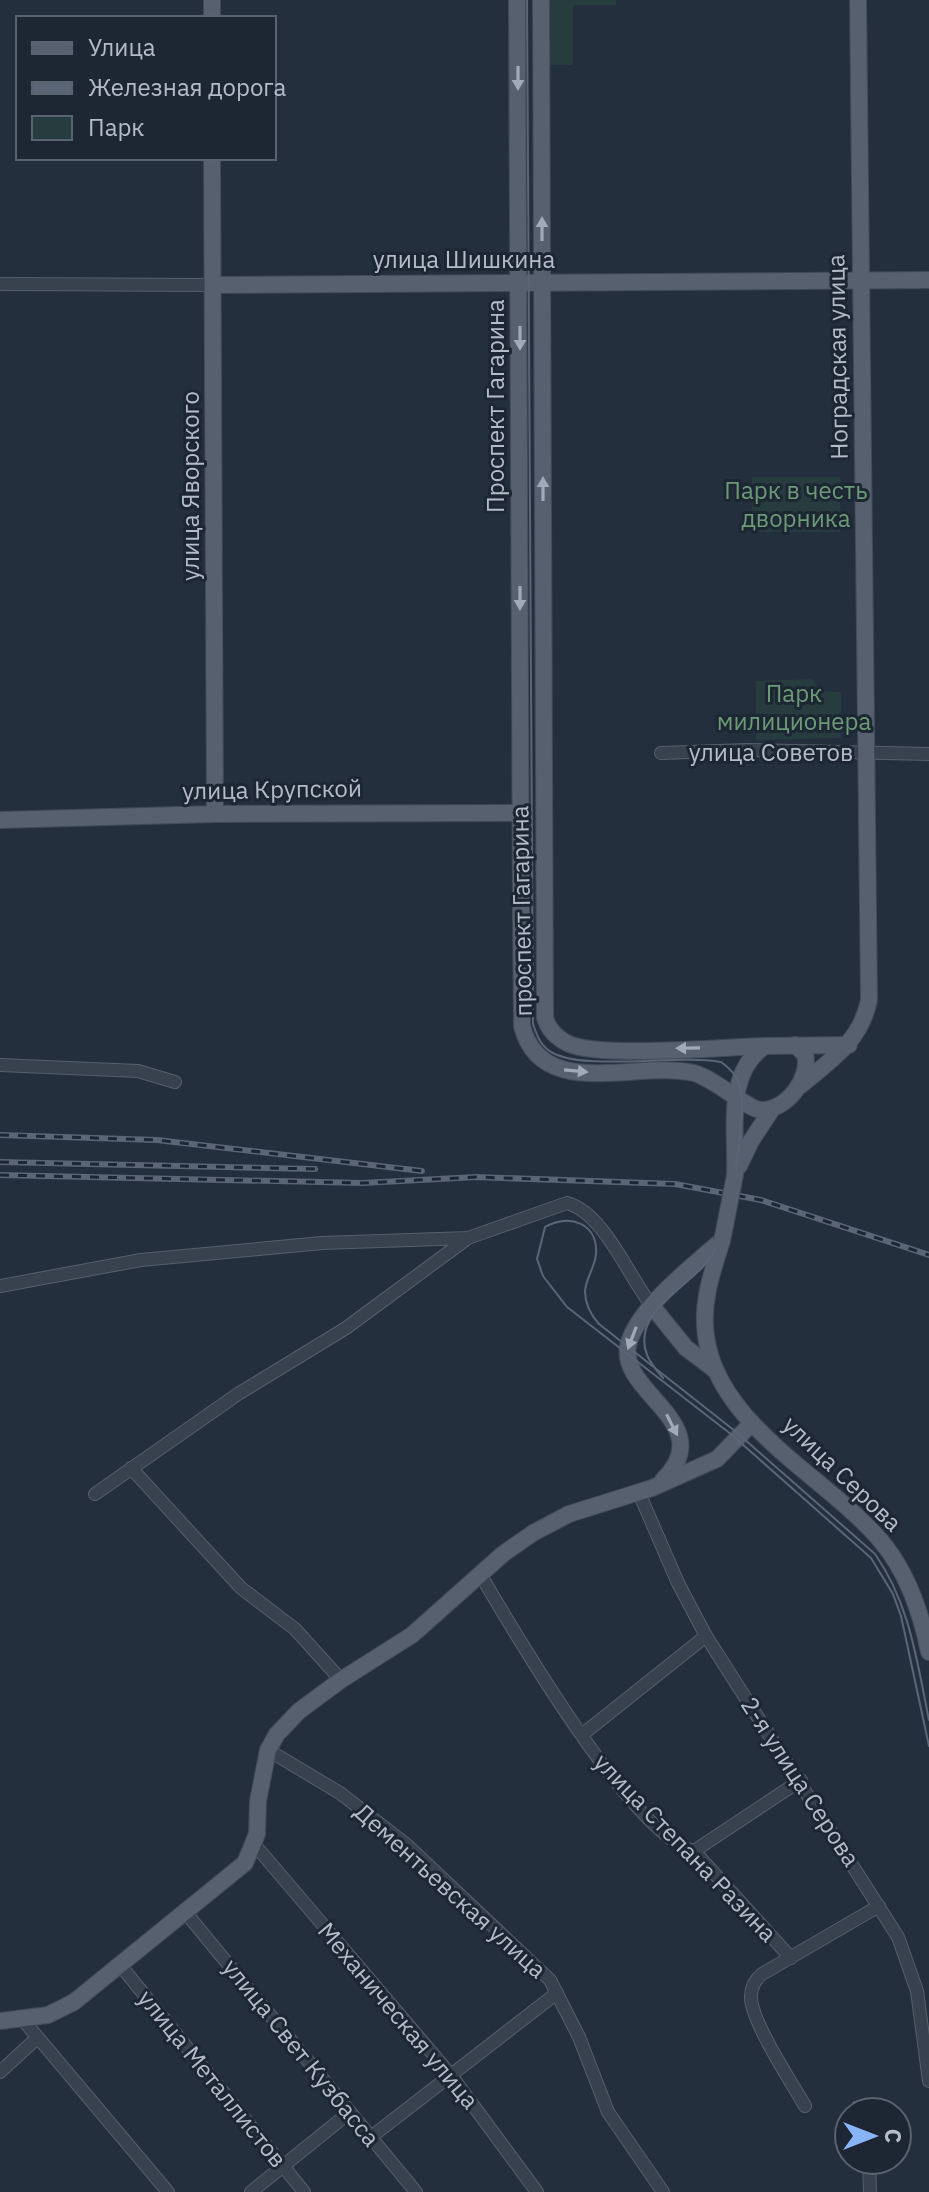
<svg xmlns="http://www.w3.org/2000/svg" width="929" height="2192" font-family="'IBM Plex Sans',sans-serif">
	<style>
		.green { fill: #263c3f }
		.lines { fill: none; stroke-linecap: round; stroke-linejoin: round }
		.minor-casing { stroke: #565f6c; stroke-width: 14 }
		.major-casing { stroke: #414a57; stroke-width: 18 }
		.minor { stroke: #38414e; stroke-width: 12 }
		.major { stroke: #56606e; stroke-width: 16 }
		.tram { stroke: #5a6575; stroke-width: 2 }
		.rail-casing { stroke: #5a6575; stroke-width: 6 }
		.rail { stroke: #1d2633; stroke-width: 3; stroke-dasharray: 9; stroke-linecap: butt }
		.major-bridge-casing { stroke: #414a57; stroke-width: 18; stroke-linecap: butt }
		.major-bridge { stroke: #56606e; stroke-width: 16 }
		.oneway { fill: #a1aab7 }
		.labels { text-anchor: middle; stroke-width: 6; stroke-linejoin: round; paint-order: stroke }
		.street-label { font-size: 24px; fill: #b4bcc9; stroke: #1d2633 }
		.park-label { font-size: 24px; fill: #6b9a76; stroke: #1d2633 }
	</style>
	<rect width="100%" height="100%" fill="#242f3e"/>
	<g class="green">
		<polygon points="548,0 616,0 616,5 573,5 573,65 549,65"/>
		<rect x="752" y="477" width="88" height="55"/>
		<polygon points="812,679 819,691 841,692 841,738 756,740 756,681"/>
	</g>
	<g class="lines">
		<g class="minor-casing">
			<g id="minor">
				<polyline points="0,284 214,285"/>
				<polyline points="661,753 747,750 929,754"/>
				<polyline points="0,1065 138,1071 175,1082"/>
				<path d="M 0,1286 L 141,1260 L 322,1243 L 468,1238 L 567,1203 C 604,1213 628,1276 652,1306"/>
				<polyline points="131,1468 241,1588 295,1629 341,1680"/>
				<polyline points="639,1493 678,1583 706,1636 898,1937 917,1991 929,2081"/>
				<polyline points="95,1494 238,1394 346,1328 468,1238"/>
				<path d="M 480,1574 C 514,1632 634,1837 694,1851 L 791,1958"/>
				<polyline points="583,1734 706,1636"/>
				<polyline points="268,1750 340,1793 407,1845 550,1980 579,2037 608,2112 663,2192"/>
				<polyline points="254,1844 450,2074 537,2192"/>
				<polyline points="694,1851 801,1780"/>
				<polyline points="186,1913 416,2192"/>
				<polyline points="121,1966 304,2192"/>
				<polyline points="24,2021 168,2192"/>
				<polyline points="0,2072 37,2038"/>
				<path d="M 805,2106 C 792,2083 750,2020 751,1996 C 751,1987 755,1980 762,1974 L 879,1906"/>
				<polyline points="858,2107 859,2112"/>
				<polyline points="371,2137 557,1993"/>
				<polyline points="869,2160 870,2192"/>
				<polyline points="251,2192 350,2112"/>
			</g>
		</g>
		<g class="major-casing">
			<g id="major">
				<path d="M 517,0 L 521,915 L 522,1026 C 541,1102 637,1060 694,1073 C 716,1079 749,1111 762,1110 C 787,1110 811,1078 805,1054 L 795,1045"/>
				<path d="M 541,0 L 545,1018 C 549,1031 557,1038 569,1044 C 601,1058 724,1047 765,1046"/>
				<polyline points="212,18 212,0"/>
				<polyline points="212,158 215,814"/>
				<polyline points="214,285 929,280"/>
				<polyline points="0,820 215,814 520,813"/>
				<path d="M 801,1085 C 831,1060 861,1041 869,1000 L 858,0"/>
				<polyline points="739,1166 751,1141 772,1109"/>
				<path d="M 735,1175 C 737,1132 724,1073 765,1046 L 849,1045"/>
				<path d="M 722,1241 C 712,1272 701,1303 706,1336 C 718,1426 827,1477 881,1541 C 908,1573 921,1612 929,1652"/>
				<polyline points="652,1306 686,1348 715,1370"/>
				<path d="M 663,1480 C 720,1424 619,1393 628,1346 C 636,1309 693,1266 721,1241"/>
				<polyline points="0,2021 48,2015 74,2002 245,1863 257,1834 258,1801 268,1750 277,1734 299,1711 341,1680 412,1635 503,1554 533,1533 569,1514 652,1488 717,1459 752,1423"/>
			</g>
		</g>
		<use href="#minor" class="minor"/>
		<use href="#major" class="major"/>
		<g class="tram">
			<path d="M 527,0 L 533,1024 C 537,1036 541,1047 553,1053 C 587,1071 677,1054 721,1062 C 732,1070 739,1078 741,1091 C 746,1121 728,1231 712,1255 C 695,1282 656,1298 646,1329 C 640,1350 650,1363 663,1378"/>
			<path d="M 929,1720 C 917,1662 910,1604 875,1554 L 735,1431 L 599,1324 C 590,1314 585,1304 585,1291 C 586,1278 595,1267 596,1254 C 598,1223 569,1213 545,1227 L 537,1259 L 543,1276 L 567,1307 L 732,1435 L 871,1558 L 893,1594 L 901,1616 L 929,1746"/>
		</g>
		<g class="rail-casing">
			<g id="rail">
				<polyline points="0,1135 157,1140 422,1171"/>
				<polyline points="0,1162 315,1169"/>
				<polyline points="0,1175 363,1183 476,1177 675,1184 761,1200 929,1255"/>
			</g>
		</g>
		<use href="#rail" class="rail"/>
		<g class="major-bridge-casing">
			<polyline id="major-bridge" points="722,1241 735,1175"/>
		</g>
		<use href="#major-bridge" class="major-bridge"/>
	</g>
	<defs><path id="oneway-solid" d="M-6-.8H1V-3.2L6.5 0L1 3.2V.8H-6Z" transform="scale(2)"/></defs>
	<g class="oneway">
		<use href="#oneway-solid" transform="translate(518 78) rotate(90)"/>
		<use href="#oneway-solid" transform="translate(542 229) rotate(-90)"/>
		<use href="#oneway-solid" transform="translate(520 338) rotate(90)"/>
		<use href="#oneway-solid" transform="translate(543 489) rotate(-90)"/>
		<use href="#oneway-solid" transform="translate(520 598) rotate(90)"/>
		<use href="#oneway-solid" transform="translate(688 1048) rotate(179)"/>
		<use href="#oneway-solid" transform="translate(576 1071) rotate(5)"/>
		<use href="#oneway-solid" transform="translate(632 1338) rotate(111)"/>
		<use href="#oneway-solid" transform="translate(672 1425) rotate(63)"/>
	</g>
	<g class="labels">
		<g class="street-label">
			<text x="464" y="268">улица Шишкина</text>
			<text transform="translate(838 357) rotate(-91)" y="8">Ноградская улица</text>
			<text transform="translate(496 406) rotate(-90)" y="8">Проспект Гагарина</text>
			<text transform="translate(191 486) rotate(-90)" y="8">улица Яворского</text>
			<text x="771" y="761">улица Советов</text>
			<text transform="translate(272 790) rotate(-1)" y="8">улица Крупской</text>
			<text transform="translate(522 911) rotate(-91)" y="8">проспект Гагарина</text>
			<text transform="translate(842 1474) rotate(44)" y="8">улица Серова</text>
			<text transform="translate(800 1782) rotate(57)" y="8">2-я улица Серова</text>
			<text transform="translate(685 1848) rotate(46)" y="8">улица Степана Разина</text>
			<text transform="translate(450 1891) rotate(42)" y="8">Дементьевская улица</text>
			<text transform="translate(398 2016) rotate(50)" y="8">Механическая улица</text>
			<text transform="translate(301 2053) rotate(51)" y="8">улица Свет Кузбасса</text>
			<text transform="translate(212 2079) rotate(51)" y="8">улица Металлистов</text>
		</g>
		<g class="park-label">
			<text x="796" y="499">Парк в честь<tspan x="796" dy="28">дворника</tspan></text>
			<text x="794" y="702">Парк<tspan x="794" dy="28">милиционера</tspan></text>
		</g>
	</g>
	<rect x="16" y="16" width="260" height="144" fill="#1d2633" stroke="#59626f" stroke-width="2"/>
	<rect x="32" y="42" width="40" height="12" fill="#56606e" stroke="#59626f" stroke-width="2"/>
	<text x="88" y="56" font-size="24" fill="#b4bcc9">Улица</text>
	<rect x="32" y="82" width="40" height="12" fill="#5a6575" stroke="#59626f" stroke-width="2"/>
	<text x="88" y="96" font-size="24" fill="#b4bcc9">Железная дорога</text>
	<rect x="32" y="116" width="40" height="24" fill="#263c3f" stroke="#59626f" stroke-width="2"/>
	<text x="88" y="136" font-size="24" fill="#b4bcc9">Парк</text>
	<g transform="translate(873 2136) rotate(90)"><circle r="38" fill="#1d2633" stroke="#59626f" stroke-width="2"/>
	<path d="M0-6L14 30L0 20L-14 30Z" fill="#8ab4f8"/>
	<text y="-12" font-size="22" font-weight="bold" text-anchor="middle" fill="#b4bcc9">С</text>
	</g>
</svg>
